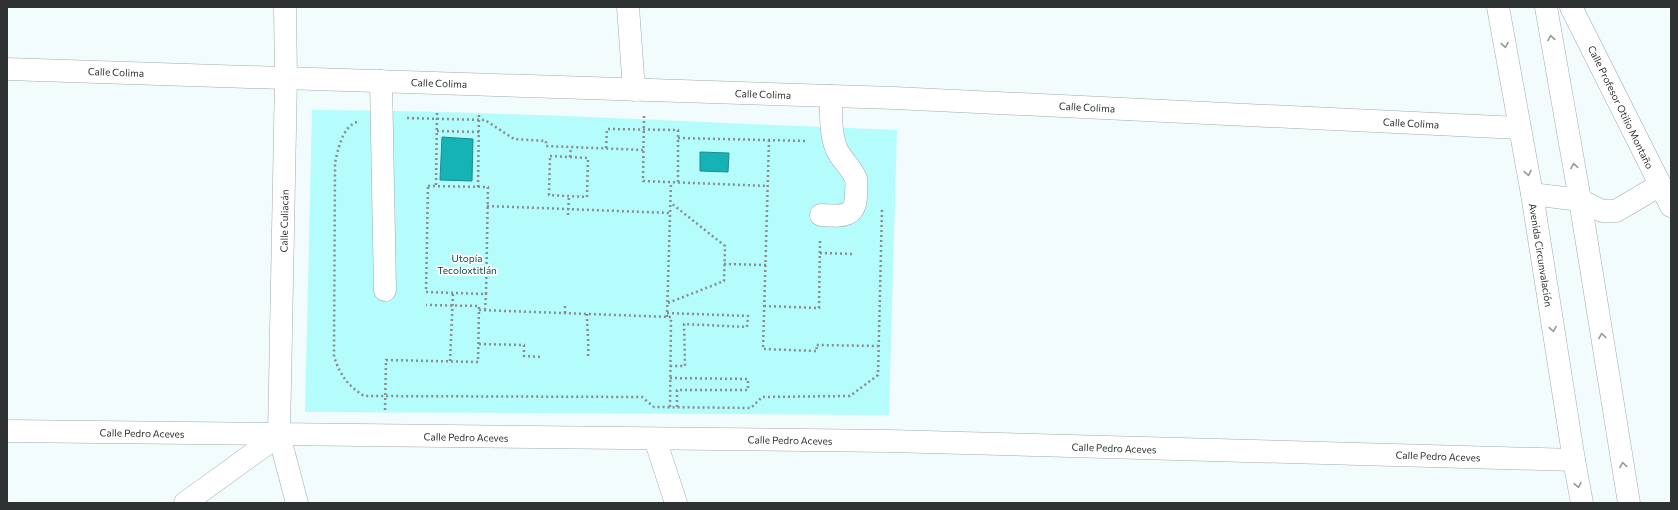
<svg xmlns="http://www.w3.org/2000/svg" width="1678" height="510" font-family="Commissioner,sans-serif">
	<style>
		.green { fill: #b5fcfc }
		.water { fill: #15b3b5; stroke: #1d8c8e }
		.lines { fill: none; stroke-linecap: round; stroke-linejoin: round }
		.minor-casing { stroke: #a1aaaa; stroke-width: 23 }
		.path { stroke: #888e8e; stroke-width: 2.5; stroke-dasharray: 2 3; stroke-linecap: butt }
		.minor { stroke: #fff; stroke-width: 22 }
		.oneway { stroke: #979898 }
		.labels { text-anchor: middle; stroke-width: 3.5; stroke-linejoin: round; paint-order: stroke }
		.street-label { font-size: 10px; fill: #2f3232; stroke: #fff }
		.park-label { font-size: 10px; fill: #0c494a; stroke: #fff }
	</style>
	<rect width="100%" height="100%" fill="#f3fcfc"/>
	<path class="green" d="M 312,110 C 507,111 702,123 897,130 L 889,415 L 305,412 Z"/>
	<g class="water">
		<polygon points="442,137 473,139 472,181 440,180"/>
		<polygon points="700,152 729,153 728,172 700,171"/>
	</g>
	<g class="lines">
		<g class="minor-casing">
			<g id="minor">
				<polyline points="285,7 286,78 279,435 297,503"/>
				<polyline points="628,7 634,90"/>
				<polyline points="1498,7 1532,194 1574,460 1582,503"/>
				<polyline points="1546,7 1580,200 1629,503"/>
				<polyline points="1571,7 1671,206"/>
				<polyline points="7,69 894,98 1519,128"/>
				<polyline points="381,81 385,290"/>
				<polyline points="1532,194 1580,200 1602,211 1616,211 1660,185"/>
				<path d="M 821,215 C 839,216 856,219 856,195 C 856,190 857,184 856,179 C 852,168 841,160 836,148 C 830,131 831,114 831,96"/>
				<polyline points="7,431 889,441 1574,460"/>
				<polyline points="655,439 676,503"/>
				<polyline points="185,503 279,435"/>
			</g>
		</g>
		<g class="path">
			<polyline points="644,116 643,181 768,186"/>
			<polyline points="407,118 485,120 514,139 546,141 546,146 644,150"/>
			<path d="M 357,122 C 342,127 338,150 335,163 L 334,357 C 341,376 347,385 364,396 L 642,397 L 654,407 L 751,408 L 762,397 L 850,396 L 878,375 L 882,209"/>
			<polyline points="437,131 479,132"/>
			<polyline points="678,138 808,141"/>
			<polyline points="769,140 763,349 817,351 816,345 879,346"/>
			<polyline points="606,148 607,129 678,130 678,182"/>
			<polygon points="550,156 588,158 587,197 549,195"/>
			<polyline points="570,157 571,147"/>
			<polyline points="436,185 437,113"/>
			<polygon points="428,186 488,187 486,294 426,292"/>
			<polyline points="478,187 479,114"/>
			<polyline points="487,206 670,213"/>
			<polyline points="568,215 569,196"/>
			<polyline points="820,253 853,254"/>
			<polyline points="724,264 766,265"/>
			<polyline points="668,303 724,281 725,246 671,203"/>
			<polyline points="764,306 819,308 820,240"/>
			<polyline points="479,310 671,317 670,408"/>
			<polyline points="485,310 486,294"/>
			<polyline points="565,313 565,303"/>
			<polyline points="667,313 748,316 747,327 684,324 685,366 670,366"/>
			<path d="M 587,314 C 587,328 589,342 588,357"/>
			<polyline points="667,317 671,182"/>
			<polyline points="479,344 524,345 524,356 541,357"/>
			<polyline points="450,361 453,293"/>
			<polyline points="670,378 748,379 748,390 677,390 677,407"/>
			<polyline points="385,410 386,360 478,362 479,306 426,305"/>
		</g>
		<use href="#minor" class="minor"/>
	</g>
	<defs><path id="oneway-chevron" d="M-2-3.5L2.5 0L-2 3.5" fill="none" stroke-width="1.6" stroke-linecap="round" stroke-linejoin="round"/></defs>
	<g class="oneway">
		<use href="#oneway-chevron" transform="translate(1551 38) rotate(-100)"/>
		<use href="#oneway-chevron" transform="translate(1505 45) rotate(80)"/>
		<use href="#oneway-chevron" transform="translate(1574 166) rotate(-100)"/>
		<use href="#oneway-chevron" transform="translate(1528 173) rotate(79)"/>
		<use href="#oneway-chevron" transform="translate(1553 329) rotate(81)"/>
		<use href="#oneway-chevron" transform="translate(1602 336) rotate(-99)"/>
		<use href="#oneway-chevron" transform="translate(1623 465) rotate(-99)"/>
		<use href="#oneway-chevron" transform="translate(1578 485) rotate(79)"/>
	</g>
	<g class="labels">
		<g class="street-label">
			<text transform="translate(116 72) rotate(2)" y="4">Calle Colima</text>
			<text transform="translate(439 83) rotate(2)" y="4">Calle Colima</text>
			<text transform="translate(763 94) rotate(2)" y="4">Calle Colima</text>
			<text transform="translate(1087 107) rotate(3)" y="4">Calle Colima</text>
			<text transform="translate(1621 107) rotate(64)" y="4">Calle Profesor Otilio Montaño</text>
			<text transform="translate(1411 123) rotate(3)" y="4">Calle Colima</text>
			<text transform="translate(284 221) rotate(-89)" y="4">Calle Culiacán</text>
			<text transform="translate(1541 255) rotate(81)" y="4">Avenida Circunvalación</text>
			<text transform="translate(142 433) rotate(1)" y="4">Calle Pedro Aceves</text>
			<text transform="translate(466 437) rotate(1)" y="4">Calle Pedro Aceves</text>
			<text transform="translate(790 440) rotate(1)" y="4">Calle Pedro Aceves</text>
			<text transform="translate(1114 448) rotate(2)" y="4">Calle Pedro Aceves</text>
			<text transform="translate(1438 456) rotate(2)" y="4">Calle Pedro Aceves</text>
		</g>
		<g class="park-label">
			<text x="467" y="262">Utopía<tspan x="467" dy="12">Tecoloxtitlán</tspan></text>
		</g>
	</g>
	<rect width="1678" height="510" fill="none" stroke="#2f3232" stroke-width="16"/>
</svg>
